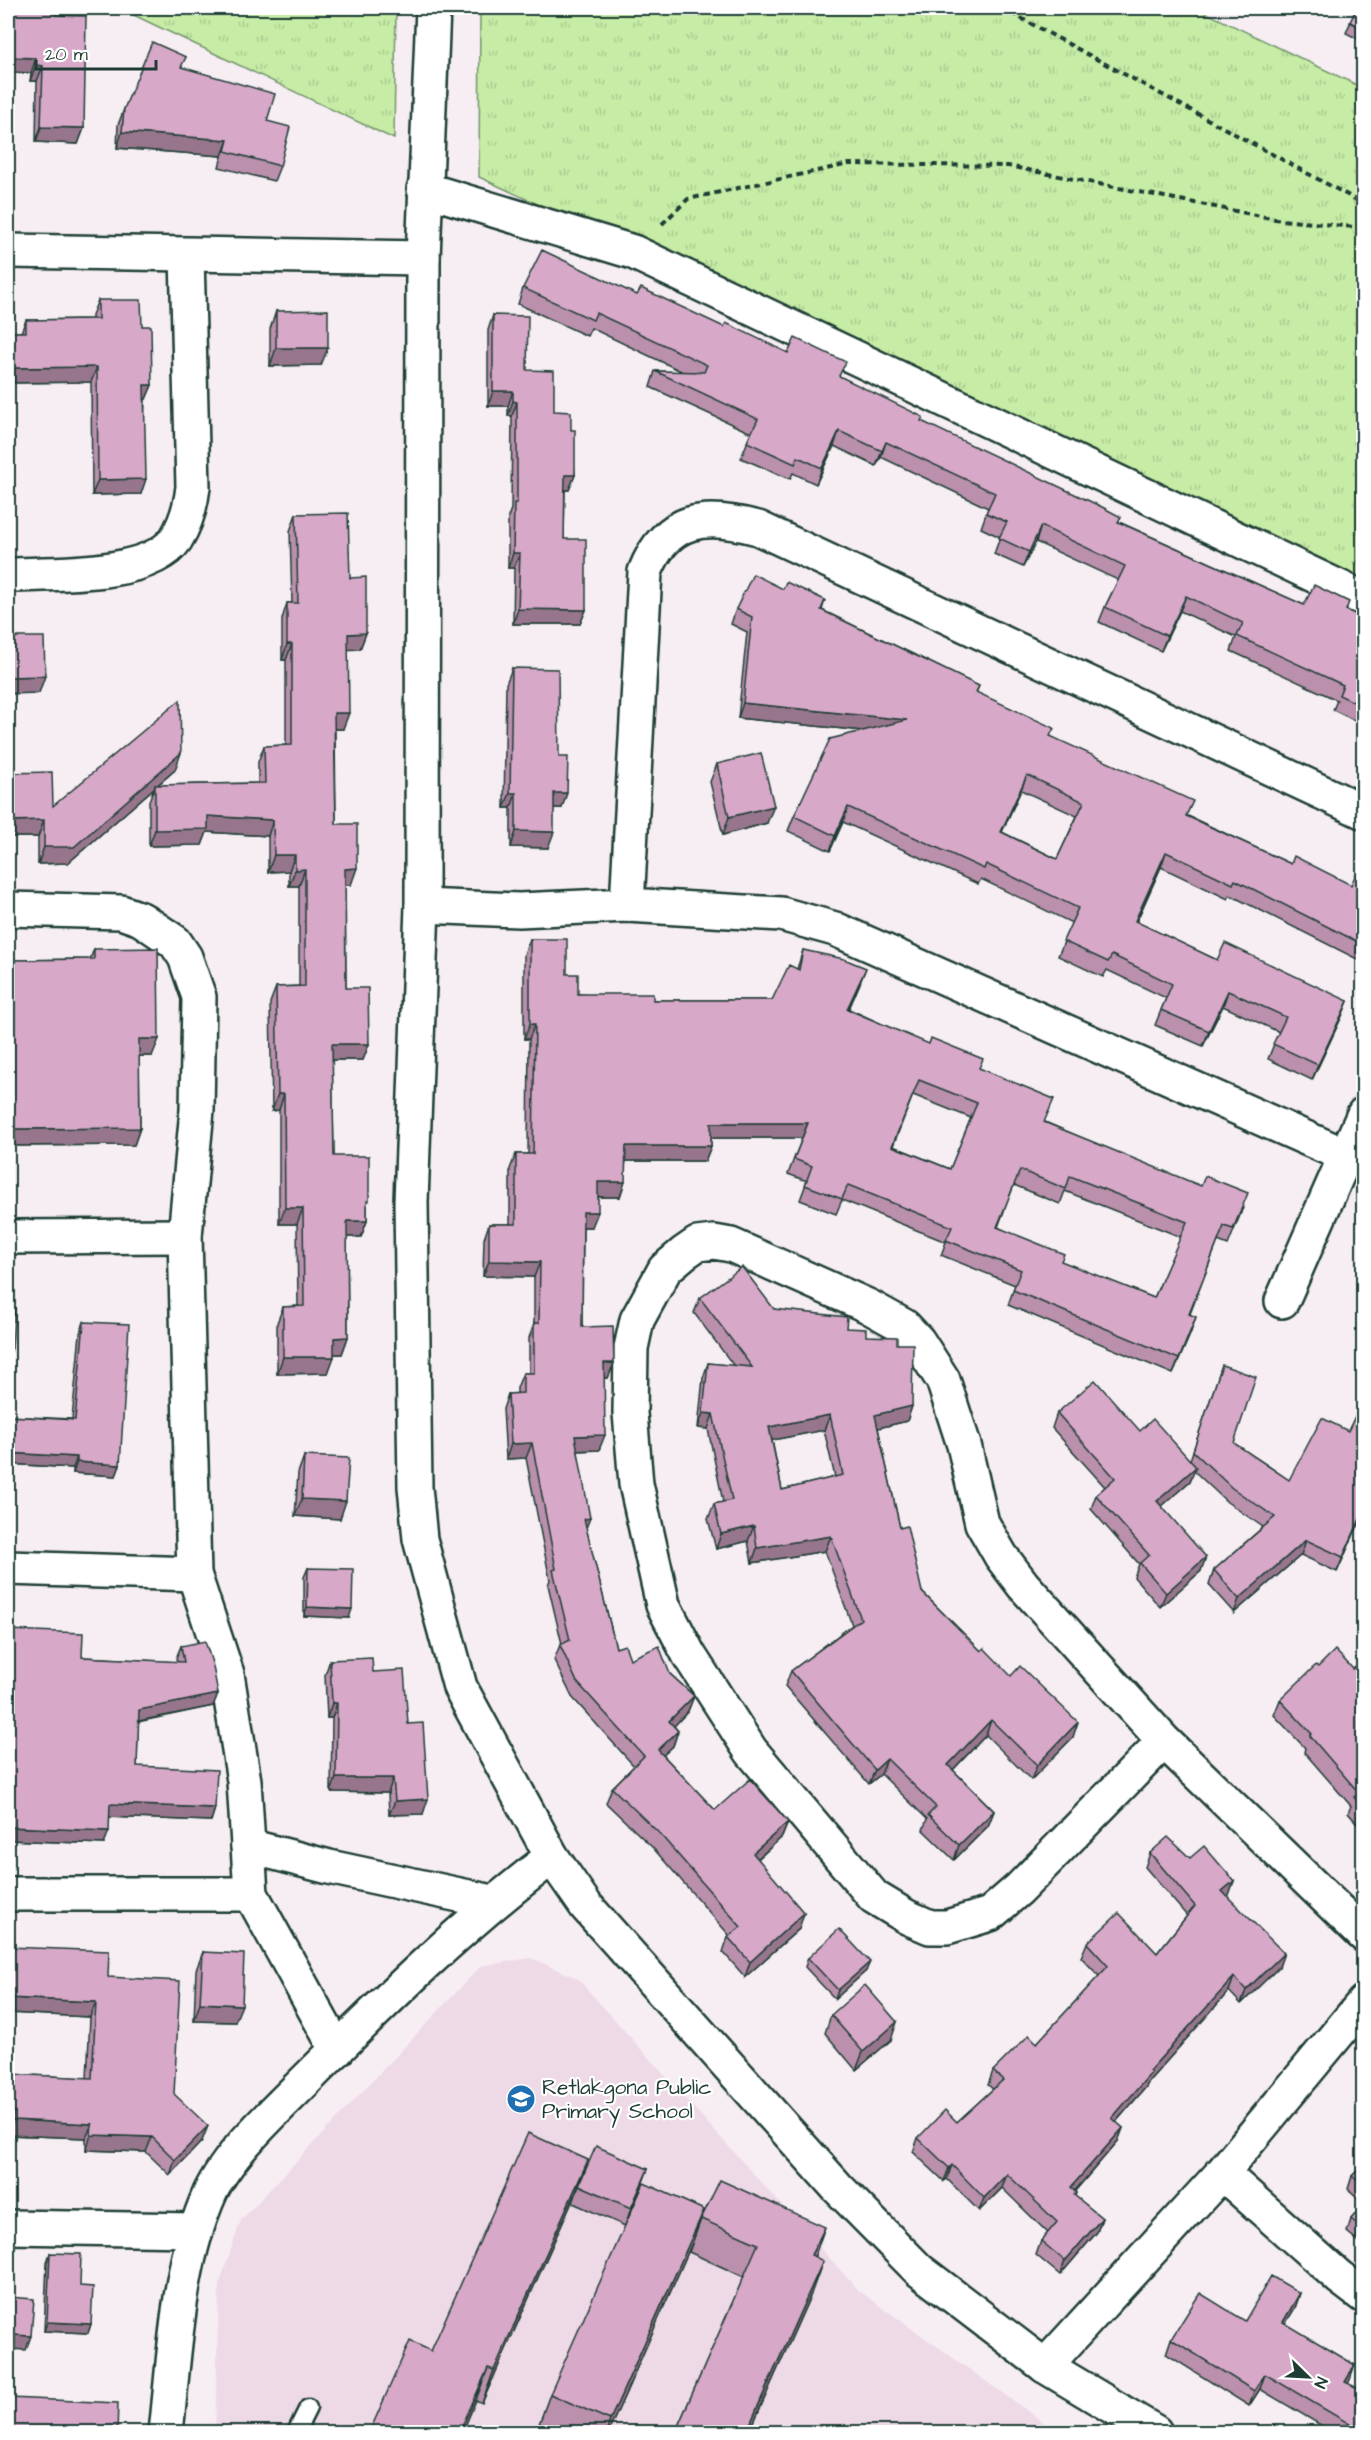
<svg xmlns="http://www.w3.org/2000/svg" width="1371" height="2440" font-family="'Architects Daughter',sans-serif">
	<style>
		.built { fill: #eed9e7 }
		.grass { fill: url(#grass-tufts); stroke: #73946d; stroke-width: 1.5 }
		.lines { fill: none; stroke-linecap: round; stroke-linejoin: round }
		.service-casing { stroke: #1f3d34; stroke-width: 21 }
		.minor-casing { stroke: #1f3d34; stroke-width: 38 }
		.path { stroke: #1f3d34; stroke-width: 4; stroke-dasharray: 6 4.5; stroke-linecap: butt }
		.service { stroke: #fff; stroke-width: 16 }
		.minor { stroke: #fff; stroke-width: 33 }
		.wall { fill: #ba90ad; stroke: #1f3d34; stroke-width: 1.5; fill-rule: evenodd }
		.shaded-wall { fill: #97768d; stroke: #1f3d34; stroke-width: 1.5 }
		.building { fill: #d8a8c9; stroke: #1f3d34; stroke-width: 1.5; fill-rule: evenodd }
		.labels { text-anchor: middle; stroke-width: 4.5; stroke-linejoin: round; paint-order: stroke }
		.poi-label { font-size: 21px; fill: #1f3d34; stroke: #fff; text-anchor: start }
	</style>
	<defs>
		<pattern id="grass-tufts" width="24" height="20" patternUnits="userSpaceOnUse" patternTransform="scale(1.5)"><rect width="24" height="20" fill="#c7eca6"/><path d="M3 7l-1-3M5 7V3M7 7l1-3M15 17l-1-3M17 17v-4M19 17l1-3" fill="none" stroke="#aacb90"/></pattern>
	</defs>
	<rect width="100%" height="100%" fill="#f7eef4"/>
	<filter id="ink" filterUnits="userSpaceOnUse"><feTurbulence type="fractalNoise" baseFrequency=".0167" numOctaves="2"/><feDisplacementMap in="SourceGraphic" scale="12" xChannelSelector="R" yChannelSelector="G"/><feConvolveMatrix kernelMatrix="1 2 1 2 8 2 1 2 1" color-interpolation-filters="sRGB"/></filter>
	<g filter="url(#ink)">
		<polygon class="built" points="531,1958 577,1978 858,2290 1057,2432 215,2432 219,2285 241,2220 481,1966"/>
		<g class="grass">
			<polygon points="119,8 396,8 394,139"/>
			<polygon points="480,8 1196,8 1363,88 1363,587 479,177"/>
		</g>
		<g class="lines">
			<g class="service-casing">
				<polyline id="service" points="296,2432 308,2408"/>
			</g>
			<g class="minor-casing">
				<g id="minor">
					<polyline points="433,8 423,258 422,906 411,1202 415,1487 420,1539 460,1687 552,1857 586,1906 837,2187 919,2270 1045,2366 1155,2432"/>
					<polyline points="424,189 633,252 1364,599"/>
					<polyline points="8,251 423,258"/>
					<path d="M 8,575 C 49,573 150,578 176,539 C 186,523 191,505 193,487 L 187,255"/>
					<path d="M 627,905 L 645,572 C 667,516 706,514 758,528 L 1364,812"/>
					<polyline points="422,906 519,910 627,905 781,914 835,929 1344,1155"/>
					<polyline points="8,909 121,912 141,919 175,942 185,957 199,997 197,1110 185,1236 194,1574 227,1674 244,1781 251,1894 337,2050"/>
					<polyline points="8,1237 185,1236"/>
					<polyline points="1282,1301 1364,1114"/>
					<polyline points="8,1568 194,1574"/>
					<polyline points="1164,1741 1019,1889 990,1914 947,1927 930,1927 907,1917 874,1897 751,1751 689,1655 663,1605 636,1484 630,1413 631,1348 637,1320 665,1269 684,1253 697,1244 714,1242 731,1245 868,1306 904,1326 918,1341 943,1380 964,1445 982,1523 1001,1556 1023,1585 1164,1741 1364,1935"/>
					<polyline points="248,1846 329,1867 492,1902"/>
					<polyline points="8,1894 251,1894"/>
					<polyline points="1222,2173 1339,2277 1364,2296"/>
					<polyline points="8,2227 195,2230"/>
					<polyline points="1045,2366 1222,2173 1364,2002"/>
					<path d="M 166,2432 C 175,2353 177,2267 210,2193 C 229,2153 273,2113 304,2082 C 383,2003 463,1924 552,1857"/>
				</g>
			</g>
			<g class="path">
				<polyline points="1002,8 1364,204"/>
				<polyline points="662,224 688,199 849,164 1008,166 1281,220 1364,228"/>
			</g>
			<use href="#service" class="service"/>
			<use href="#minor" class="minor"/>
		</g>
		<g class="wall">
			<polygon points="1354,8 1364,8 1364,42 1346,33 1356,9"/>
			<polygon points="56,15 84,128 78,144 36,142 37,81 30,81 31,73 8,72"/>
			<polygon points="182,67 267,121 280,166 274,181 219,167 222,156 117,148 118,125 124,109"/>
			<polygon points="523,288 637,295 724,327 788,353 841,377 921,421 1119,522 1304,605 1346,610 1364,618 1364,725 1333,710 1337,700 1231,651 1236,637 1180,611 1161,651 1099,622 1105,607 1118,580 1036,542 1023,567 994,554 1000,537 981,528 988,508 881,457 876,466 834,446 816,484 793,473 790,479 741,458 751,433 650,387 655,371 683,372 591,328 587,336 518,304"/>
			<polygon points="98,300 142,326 152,385 146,399 145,400 141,494 92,495 91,382 8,383 8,332 21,332 26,320 92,319 92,315"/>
			<polygon points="276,311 321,365 270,366 270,329"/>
			<polygon points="493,315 527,370 554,411 571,430 575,475 569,490 565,490 564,539 586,610 580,624 513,624 514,568 508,568 508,517 511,509 512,416 508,416 508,406 488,406 488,330"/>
			<polygon points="296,514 350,578 366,633 360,649 348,649 343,729 335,729 336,824 351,885 345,885 346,988 369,1044 363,1060 332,1060 334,1156 367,1207 367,1221 361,1237 347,1237 348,1337 342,1354 334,1354 328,1373 277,1374 277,1323 283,1307 298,1306 297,1224 279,1224 279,1110 272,1111 270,1003 276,987 299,986 299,886 289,886 289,871 268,872 268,836 207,832 202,845 149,846 149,801 154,788 68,863 38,864 38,837 8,837 8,773 53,806 175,770 158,785 258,783 258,762 264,746 286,745 286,660 282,660 282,619 287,603 292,603 290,531"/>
			<path d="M 825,600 L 822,610 L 979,686 L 976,693 L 1188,816 L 1291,864 L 1351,885 L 1364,880 L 1364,956 L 1361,961 L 1230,895 L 1228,899 L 1161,867 L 1136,922 L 1217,960 L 1348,1001 L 1342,1016 L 1312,1080 L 1268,1059 L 1279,1032 L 1223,1006 L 1203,1046 L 1155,1025 L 1166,998 L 1107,970 L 1103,977 L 1058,956 L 1072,923 L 981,879 L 978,884 L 843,822 L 830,851 L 788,831 L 794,816 L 863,731 L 738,718 L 747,632 L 731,624 L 736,609 ZM 1021,790 L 1077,816 L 1057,859 L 1002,832 Z"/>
			<polygon points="512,668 559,757 562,808 554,808 548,848 511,847 511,808 504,808 506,684"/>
			<polygon points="717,764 767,823 723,835 710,782"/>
			<path d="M 530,939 L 567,974 L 578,994 L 653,1000 L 772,1000 L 797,969 L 803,950 L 860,983 L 849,1009 L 979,1068 L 1045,1122 L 1243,1208 L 1228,1245 L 1218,1241 L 1190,1314 L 1191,1332 L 1173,1374 L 1008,1305 L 1015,1285 L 941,1255 L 946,1242 L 842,1200 L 836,1214 L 800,1200 L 807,1181 L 788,1174 L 802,1138 L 711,1138 L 711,1146 L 705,1161 L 626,1161 L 620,1197 L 598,1197 L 592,1227 L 583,1227 L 582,1327 L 614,1363 L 608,1378 L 604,1378 L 599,1450 L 578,1451 L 586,1528 L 616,1648 L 630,1659 L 670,1674 L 694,1696 L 688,1711 L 674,1726 L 678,1731 L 673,1746 L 663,1755 L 715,1810 L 788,1822 L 782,1837 L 758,1859 L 799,1929 L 745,1977 L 723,1952 L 728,1937 L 730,1936 L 653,1848 L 606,1803 L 612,1788 L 634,1766 L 572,1697 L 554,1660 L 560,1645 L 562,1644 L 548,1585 L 550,1580 L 526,1458 L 506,1459 L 503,1409 L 508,1394 L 517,1394 L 517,1388 L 523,1373 L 529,1373 L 529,1338 L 534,1324 L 534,1277 L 483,1276 L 484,1239 L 489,1224 L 510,1224 L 510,1169 L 516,1154 L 528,1154 L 529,1039 L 524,1039 L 524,954 ZM 913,1095 L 971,1118 L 950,1169 L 893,1146 ZM 1014,1185 L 1060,1204 L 1065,1191 L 1181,1237 L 1154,1298 L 1061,1262 L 998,1227 Z"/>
			<polygon points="94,949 152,1056 139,1056 140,1128 134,1145 8,1146 8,977 14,960 90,959"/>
			<path d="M 700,1298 L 774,1309 L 846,1328 L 866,1336 L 897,1344 L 912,1406 L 907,1421 L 878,1428 L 900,1528 L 922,1592 L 981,1651 L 1073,1737 L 1031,1780 L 986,1735 L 953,1770 L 994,1811 L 988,1826 L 954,1860 L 923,1830 L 927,1819 L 881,1774 L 869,1784 L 785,1686 L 791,1671 L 852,1625 L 825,1551 L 752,1563 L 748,1541 L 716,1549 L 708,1519 L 714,1504 L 723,1502 L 708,1429 L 698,1428 L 703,1378 L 708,1363 L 734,1366 L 694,1313 ZM 824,1430 L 835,1477 L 782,1490 L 772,1440 Z"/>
			<polygon points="84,1322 120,1465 116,1476 73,1473 73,1468 8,1464 8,1416 72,1419 80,1333"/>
			<polygon points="1222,1365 1234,1443 1289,1480 1348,1431 1364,1398 1364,1531 1358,1525 1337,1572 1301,1555 1234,1613 1209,1585 1214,1570 1263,1527 1227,1502 1194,1471 1190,1481 1162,1506 1201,1571 1160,1607 1134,1577 1139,1564 1091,1509 1096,1495 1105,1487 1052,1428 1057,1413 1140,1431 1190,1460"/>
			<polygon points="304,1456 340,1519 295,1516 298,1473"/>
			<polygon points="308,1568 349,1618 304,1616 304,1577"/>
			<polygon points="8,1630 82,1657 177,1662 176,1658 181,1646 213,1706 138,1722 137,1766 215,1808 211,1821 109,1817 104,1844 8,1840"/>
			<polygon points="330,1660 373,1672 408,1724 423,1814 389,1815 388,1793 331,1792 332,1718 327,1718 325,1675"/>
			<polygon points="1364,1661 1364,1831 1348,1813 1351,1806 1304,1752 1305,1748 1274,1715 1280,1700 1318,1667 1353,1669"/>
			<polygon points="1150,1853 1190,1858 1234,1881 1227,1896 1279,1967 1241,2004 1229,1991 1149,2081 1146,2087 1116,2122 1123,2128 1118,2141 1075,2191 1076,2193 1075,2196 1102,2218 1097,2232 1060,2275 1036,2255 1041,2241 1048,2233 1002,2188 979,2211 947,2179 944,2181 913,2152 918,2138 957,2122 993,2089 988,2085 993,2071 1037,2043 1099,1976 1081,1957 1087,1943 1157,1953 1187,1916 1145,1867"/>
			<polygon points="8,1947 108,1977 174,2094 202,2141 170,2175 146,2152 86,2150 86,2138 8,2135 8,2074 87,2078 90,2017 8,2013"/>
			<polygon points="203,1952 235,2022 194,2021 196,1970"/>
			<polygon points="808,1958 866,1971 835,1999 805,1967"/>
			<polygon points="831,2015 891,2040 856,2070 825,2033"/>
			<polygon points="588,2160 576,2192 482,2403 476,2400 462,2433 369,2433 431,2351"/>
			<polygon points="1364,2164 1364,2203 1348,2189 1352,2176"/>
			<polygon points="648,2169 625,2226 573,2203 579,2185"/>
			<polygon points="1364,2204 1364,2246 1347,2232 1351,2219"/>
			<polygon points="701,2219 815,2257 811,2294 749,2433 675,2433 744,2277 689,2252"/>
			<polygon points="692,2243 608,2433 550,2433 538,2427 550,2394"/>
			<polygon points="50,2253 80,2286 91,2324 88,2333 44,2331 47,2262"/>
			<polygon points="1300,2293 1295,2308 1285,2324 1355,2365 1348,2383 1364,2433 1334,2433 1260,2389 1249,2406 1166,2354 1171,2339 1245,2321"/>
		</g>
		<g class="shaded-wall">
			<polygon points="8,57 36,58 31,73 8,72"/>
			<polygon points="36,65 43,66 37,81 30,81"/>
			<polygon points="41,127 84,128 78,144 36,142"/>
			<polygon points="122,132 228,140 222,156 117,148"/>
			<polygon points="276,348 328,348 321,365 270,366"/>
			<polygon points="97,367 91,382 8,383 8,368"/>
			<polygon points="144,385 152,385 146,399 139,400"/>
			<polygon points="493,391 513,391 508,406 488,406"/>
			<polygon points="513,401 517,402 512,416 508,416"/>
			<polygon points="839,431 834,446 816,484 822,468"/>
			<polygon points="886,442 881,457 876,466 882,451"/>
			<polygon points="565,475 575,475 569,490 560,490"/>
			<polygon points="146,479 141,494 92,495 98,480"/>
			<polygon points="1041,526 1036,542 1023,567 1029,552"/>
			<polygon points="513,553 520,553 514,568 508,568"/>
			<polygon points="1186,596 1180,611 1161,651 1167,636"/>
			<polygon points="518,609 586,610 580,624 513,624"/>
			<polygon points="366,633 360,649 342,650 348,634"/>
			<polygon points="287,644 292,644 286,660 282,660"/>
			<polygon points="45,676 39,693 8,694 8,677"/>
			<polygon points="743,703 907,720 902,735 738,718"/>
			<polygon points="334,713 349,713 343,729 328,729"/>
			<polygon points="181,753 175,770 155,787 155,785 154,788 68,863 38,864 44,847"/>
			<polygon points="1027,775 1021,790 995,847 1001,832"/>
			<polygon points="510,793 516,793 511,808 504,808"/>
			<polygon points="554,793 567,793 562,808 548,808"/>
			<polygon points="774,806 767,823 723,835 729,817"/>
			<polygon points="848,807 843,822 830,851 835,836"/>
			<polygon points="208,816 273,820 268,836 207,832 202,845 149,846 155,830"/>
			<polygon points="44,820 38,837 8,837 8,821"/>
			<polygon points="516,831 554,832 548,848 511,847"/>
			<polygon points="1166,852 1161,867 1130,936 1135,921"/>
			<polygon points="274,855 295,855 289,871 268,872"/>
			<polygon points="357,868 351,885 339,885 345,869"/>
			<polygon points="305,869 299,886 289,886 295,870"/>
			<polygon points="866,968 860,983 842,1024 847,1009"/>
			<polygon points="1228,991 1223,1006 1203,1046 1209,1031"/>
			<polygon points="1348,1001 1342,1016 1312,1080 1318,1065"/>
			<polygon points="530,1024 535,1024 529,1039 524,1039"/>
			<polygon points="139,1039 159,1039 152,1056 133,1056"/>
			<polygon points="332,1044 369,1044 363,1060 326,1060"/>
			<polygon points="278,1094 284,1094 279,1110 272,1111"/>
			<polygon points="711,1123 808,1123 802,1138 705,1138"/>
			<polygon points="140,1128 134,1145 8,1146 8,1129"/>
			<polygon points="626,1146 711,1146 705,1161 620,1161"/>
			<polygon points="598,1182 625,1182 620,1197 593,1197"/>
			<polygon points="285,1208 303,1208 297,1224 279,1224"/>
			<polygon points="583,1212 598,1212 592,1227 577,1227"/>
			<polygon points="347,1221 367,1221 361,1237 341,1237"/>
			<polygon points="489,1261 540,1262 534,1277 483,1276"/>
			<polygon points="1196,1317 1191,1332 1173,1374 1179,1359"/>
			<polygon points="348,1337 342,1354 328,1354 334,1338"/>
			<polygon points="8,1348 12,1348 8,1359"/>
			<polygon points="283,1357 334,1357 328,1373 277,1374"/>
			<polygon points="604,1363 614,1363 608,1378 598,1378"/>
			<polygon points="912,1406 907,1421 870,1430 875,1415"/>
			<polygon points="703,1413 713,1414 708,1429 698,1428"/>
			<polygon points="830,1415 824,1430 763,1442 769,1427"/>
			<polygon points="605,1435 599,1450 569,1451 575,1436"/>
			<polygon points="532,1443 526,1458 506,1459 511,1444"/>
			<polygon points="8,1453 77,1457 73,1468 8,1464"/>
			<polygon points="77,1462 120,1465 116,1476 73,1473"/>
			<polygon points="1196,1467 1190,1481 1152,1515 1157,1501"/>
			<polygon points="302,1499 346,1501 340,1519 295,1516"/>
			<polygon points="1363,1510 1358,1525 1337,1572 1343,1557"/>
			<polygon points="590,1518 584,1533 584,1519"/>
			<polygon points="754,1526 748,1541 716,1549 721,1534"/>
			<polygon points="831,1536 825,1551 752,1563 757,1548"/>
			<polygon points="1306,1540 1301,1555 1234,1613 1239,1599"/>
			<polygon points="1206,1557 1201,1571 1160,1607 1166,1593"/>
			<polygon points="307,1607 352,1609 349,1618 304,1616"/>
			<polygon points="218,1694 213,1706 134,1722 139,1710"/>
			<polygon points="694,1696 688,1711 664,1737 669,1721"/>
			<polygon points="332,1703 337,1703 332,1718 327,1718"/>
			<polygon points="991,1720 986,1735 943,1780 948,1765"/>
			<polygon points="1078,1722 1073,1737 1031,1780 1037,1765"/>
			<polygon points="678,1731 673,1746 653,1765 658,1750"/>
			<polygon points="887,1759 881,1774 869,1784 875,1770"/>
			<polygon points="336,1778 393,1778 388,1793 331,1792"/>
			<polygon points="428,1799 423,1814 389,1815 395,1801"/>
			<polygon points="110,1804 215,1808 211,1821 105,1817"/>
			<polygon points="994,1811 988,1826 954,1860 959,1845"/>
			<polygon points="788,1822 782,1837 747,1868 753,1853"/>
			<polygon points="8,1827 109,1831 104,1844 8,1840"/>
			<polygon points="1234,1881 1229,1895 1217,1905 1222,1891"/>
			<polygon points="804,1913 799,1929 745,1977 750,1962"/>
			<polygon points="1284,1953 1279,1967 1241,2004 1246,1990"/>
			<polygon points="870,1962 866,1971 835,1999 838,1990"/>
			<polygon points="1234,1977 1229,1991 1149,2081 1146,2087 1107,2132 1112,2118 1149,2071"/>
			<polygon points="8,1998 96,2002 90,2017 8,2013"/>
			<polygon points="200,2003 242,2005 235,2022 194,2021"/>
			<polygon points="897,2022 891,2040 856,2070 863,2052"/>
			<polygon points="8,2111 14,2111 8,2126"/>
			<polygon points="13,2120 92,2124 86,2138 8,2135"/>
			<polygon points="208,2126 202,2141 170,2175 175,2160"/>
			<polygon points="1123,2128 1118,2141 1066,2201 1071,2187"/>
			<polygon points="91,2135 152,2137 146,2152 86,2150"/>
			<polygon points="588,2160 576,2192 482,2403 494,2370"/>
			<polygon points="952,2165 947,2179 944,2181 949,2168"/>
			<polygon points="648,2169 641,2187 625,2226 631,2208"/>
			<polygon points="1007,2174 1002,2188 979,2211 984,2198"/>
			<polygon points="704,2210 692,2243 608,2433 606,2433 610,2420"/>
			<polygon points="1102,2218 1097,2232 1060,2275 1065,2261"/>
			<polygon points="825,2227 813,2261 811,2255"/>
			<polygon points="823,2261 811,2294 749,2433 746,2433"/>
			<polygon points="1300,2293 1295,2308 1277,2337 1283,2322"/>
			<polygon points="47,2322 91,2324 88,2333 44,2331"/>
			<polygon points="15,2335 31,2336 26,2350 9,2349"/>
			<polygon points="1355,2365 1350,2380 1340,2397 1345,2382"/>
			<polygon points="488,2368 476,2400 462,2433 459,2433"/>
			<polygon points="1265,2374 1260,2389 1249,2406 1254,2391"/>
		</g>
		<g class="building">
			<polygon points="8,8 57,8 56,15 86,16 84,128 41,127 43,66 36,65 36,58 8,57"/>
			<polygon points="1357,8 1364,8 1364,29 1350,22"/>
			<polygon points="152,42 186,57 181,67 275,94 267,121 290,127 280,166 225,151 228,140 122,132 124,109"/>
			<polygon points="542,250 637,295 641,288 724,327 726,323 788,353 795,338 846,362 839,376 923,417 921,421 1102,507 1121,517 1118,522 1304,605 1314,585 1349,602 1346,610 1364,618 1364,707 1339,695 1343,685 1237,636 1243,623 1186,596 1167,636 1105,607 1125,566 1041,526 1029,552 999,538 1007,522 986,513 995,493 886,442 882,451 839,431 822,468 798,457 795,464 747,442 758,419 655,371 704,372 707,365 596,313 593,320 523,288"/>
			<polygon points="98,300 141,300 142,326 151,326 152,385 144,385 146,479 98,480 97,367 8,368 8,435 8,332 26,332 26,320 98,319"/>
			<polygon points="328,310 328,348 276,348 276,311"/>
			<polygon points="493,315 528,316 527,370 554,371 554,411 571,412 571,430 575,430 575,475 565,475 564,539 586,539 586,610 518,609 520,553 513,553 514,503 517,503 517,402 513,401 513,391 493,391"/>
			<polygon points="348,513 350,578 366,577 366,633 348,634 349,713 334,713 336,824 357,824 357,868 345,869 346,988 368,988 369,1044 332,1044 334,1156 369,1156 369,1201 367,1201 367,1221 347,1221 348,1337 334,1338 334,1357 283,1357 283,1307 304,1306 303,1208 285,1208 284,1094 278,1094 276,987 305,986 305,869 295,870 295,855 274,855 273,820 208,816 208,829 155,830 155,785 265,783 264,746 292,745 292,644 287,644 287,603 298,603 296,514"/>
			<path d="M 753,574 L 783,589 L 786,582 L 825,600 L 821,610 L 979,686 L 976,692 L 1054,728 L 1050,736 L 1193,801 L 1186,816 L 1291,864 L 1294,856 L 1351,885 L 1355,876 L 1364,880 L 1364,945 L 1235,880 L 1233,884 L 1166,852 L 1135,921 L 1217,960 L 1225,943 L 1348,1001 L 1318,1065 L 1273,1044 L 1286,1017 L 1228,991 L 1209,1031 L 1161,1010 L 1172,984 L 1112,955 L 1108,962 L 1063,941 L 1078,908 L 986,864 L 984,869 L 848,807 L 835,836 L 794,816 L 830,739 L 907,720 L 743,703 L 752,617 L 736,609 ZM 1027,775 L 1084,802 L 1057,859 L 1001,832 Z"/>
			<polygon points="8,637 44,637 45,676 8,677"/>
			<polygon points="512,668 558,669 559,757 568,757 567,793 554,793 554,832 516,831 516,793 510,793"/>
			<polygon points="180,700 181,753 74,847 44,847 44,820 8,821 8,773 52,772 53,806"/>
			<polygon points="761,753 774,806 729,817 717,764"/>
			<path d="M 530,939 L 567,939 L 567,974 L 578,974 L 578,994 L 653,994 L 653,1000 L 772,1000 L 789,965 L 799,970 L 803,950 L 844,959 L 866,968 L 847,1009 L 929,1044 L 931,1038 L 983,1059 L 979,1068 L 1054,1099 L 1044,1122 L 1201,1186 L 1205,1176 L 1248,1193 L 1233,1229 L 1224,1226 L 1189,1314 L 1196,1317 L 1179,1359 L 1013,1290 L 1021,1270 L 946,1240 L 952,1227 L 848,1185 L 842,1199 L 805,1185 L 812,1166 L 794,1159 L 808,1123 L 711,1123 L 711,1146 L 626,1146 L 625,1182 L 598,1182 L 598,1212 L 583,1212 L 582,1323 L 582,1327 L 613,1326 L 614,1363 L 604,1363 L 605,1435 L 575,1436 L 590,1518 L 584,1519 L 616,1648 L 625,1645 L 630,1659 L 659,1646 L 670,1674 L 694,1696 L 669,1721 L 678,1731 L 658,1750 L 715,1810 L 750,1779 L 788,1822 L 753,1853 L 804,1913 L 750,1962 L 728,1937 L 741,1927 L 659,1833 L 612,1788 L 644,1756 L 577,1682 L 560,1645 L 570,1640 L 553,1570 L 556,1569 L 532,1443 L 511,1444 L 508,1394 L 523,1393 L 523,1373 L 534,1373 L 534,1323 L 539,1323 L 540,1262 L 489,1261 L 489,1224 L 516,1224 L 516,1154 L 533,1154 L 535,1024 L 530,1024 ZM 919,1080 L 977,1103 L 950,1169 L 892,1146 ZM 1020,1170 L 1066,1189 L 1070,1176 L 1187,1222 L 1154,1298 L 1061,1261 L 1064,1254 L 997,1227 Z"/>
			<polygon points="158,948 159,1039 139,1039 140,1128 8,1129 8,988 14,988 14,960 94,959 94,949"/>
			<path d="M 742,1267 L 774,1309 L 847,1317 L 846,1328 L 866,1329 L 866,1336 L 897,1337 L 897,1344 L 913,1344 L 912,1406 L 875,1415 L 900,1528 L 907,1526 L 922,1592 L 981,1651 L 984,1648 L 1011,1676 L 1020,1666 L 1078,1722 L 1037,1765 L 991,1720 L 948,1765 L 994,1811 L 959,1845 L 928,1815 L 936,1807 L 887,1759 L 875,1770 L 791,1671 L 861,1619 L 831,1536 L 757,1548 L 754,1526 L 721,1534 L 714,1504 L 732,1500 L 713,1414 L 703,1413 L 708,1363 L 752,1367 L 700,1298 ZM 830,1415 L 843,1475 L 782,1490 L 769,1427 Z"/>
			<polygon points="8,1308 15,1308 12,1348 8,1348"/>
			<polygon points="84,1322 129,1324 120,1465 77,1462 77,1457 8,1453 8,1416 75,1420"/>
			<polygon points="1222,1365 1256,1377 1234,1443 1289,1480 1322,1418 1348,1431 1364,1398 1364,1510 1343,1557 1306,1540 1239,1599 1214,1570 1275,1517 1232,1488 1193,1451"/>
			<polygon points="1095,1380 1140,1431 1153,1419 1196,1467 1157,1501 1206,1557 1166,1593 1140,1563 1149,1555 1096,1495 1115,1478 1057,1413"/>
			<polygon points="304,1456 349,1458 346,1501 302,1499"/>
			<polygon points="308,1568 353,1569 352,1609 307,1607"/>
			<polygon points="8,1630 83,1633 82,1657 184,1662 181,1646 205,1641 213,1666 218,1694 139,1710 137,1766 217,1770 215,1808 110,1804 109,1831 8,1827"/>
			<polygon points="1335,1650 1353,1669 1364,1661 1364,1809 1354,1797 1359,1793 1310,1736 1312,1734 1280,1700 1316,1665 1318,1667"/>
			<polygon points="372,1658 373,1672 404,1670 408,1724 423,1723 428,1799 395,1801 393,1778 336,1778 337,1703 332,1703 330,1660"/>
			<polygon points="1168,1837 1190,1858 1204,1846 1234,1881 1222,1891 1284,1953 1246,1990 1234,1977 1149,2071 1151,2073 1112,2118 1123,2128 1071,2187 1076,2193 1074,2195 1102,2218 1065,2261 1041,2241 1057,2222 1007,2174 984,2198 952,2165 949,2168 918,2138 945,2110 957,2122 1003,2080 993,2071 1029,2035 1037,2043 1108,1966 1087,1943 1119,1913 1157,1953 1195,1906 1150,1853"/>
			<polygon points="839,1929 870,1962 838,1990 808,1958"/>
			<polygon points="8,1947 109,1951 108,1977 180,1981 174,2094 208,2126 175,2160 152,2137 91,2135 92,2124 13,2120 14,2111 8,2111 8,2074 92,2078 96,2002 8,1998"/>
			<polygon points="203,1952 244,1954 242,2005 200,2003"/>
			<polygon points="865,1985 897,2022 863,2052 831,2015"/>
			<polygon points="528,2133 588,2160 494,2370 488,2368 459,2433 369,2433 410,2341 431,2351"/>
			<polygon points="596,2146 648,2169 631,2208 579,2185"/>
			<polygon points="1364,2164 1364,2186 1352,2176"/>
			<polygon points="720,2180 825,2227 811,2255 823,2261 746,2433 675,2433 758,2244 701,2219"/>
			<polygon points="644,2183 704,2210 610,2420 550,2394"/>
			<polygon points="1364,2204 1364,2230 1351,2219"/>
			<polygon points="50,2253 81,2254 80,2286 93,2287 91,2324 47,2322"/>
			<polygon points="1271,2276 1300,2293 1283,2322 1355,2365 1345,2382 1364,2391 1364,2433 1359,2433 1360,2430 1265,2374 1254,2391 1171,2339 1200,2293 1245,2321"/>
			<polygon points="8,2297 34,2299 31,2336 15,2335 10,2398 118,2403 117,2433 8,2433"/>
		</g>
	</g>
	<defs>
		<g id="school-disc" transform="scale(1.5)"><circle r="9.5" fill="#1f6fb2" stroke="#fff"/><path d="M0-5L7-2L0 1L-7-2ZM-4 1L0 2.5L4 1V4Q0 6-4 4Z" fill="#fff"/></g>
	</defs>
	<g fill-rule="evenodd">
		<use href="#school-disc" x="521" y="2099"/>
	</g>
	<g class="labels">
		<g class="poi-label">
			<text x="542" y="2094">Retlakgona Public<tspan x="542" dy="24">Primary School</tspan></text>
		</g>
	</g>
	<rect width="1371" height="2440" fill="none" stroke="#fff" stroke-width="30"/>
	<rect x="15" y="15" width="1341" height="2410" fill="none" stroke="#1f3d34" stroke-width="2" filter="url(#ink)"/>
	<g transform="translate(1308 2377) rotate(114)" stroke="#ffffff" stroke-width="4.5" paint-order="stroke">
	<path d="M0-4.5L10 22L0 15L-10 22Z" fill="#1f3d34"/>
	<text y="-9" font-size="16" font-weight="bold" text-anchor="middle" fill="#1f3d34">N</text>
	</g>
	<path d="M36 60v9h120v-9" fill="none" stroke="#1f3d34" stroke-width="3"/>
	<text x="45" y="60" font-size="18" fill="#1f3d34" stroke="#ffffff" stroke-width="4.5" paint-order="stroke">20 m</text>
</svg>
